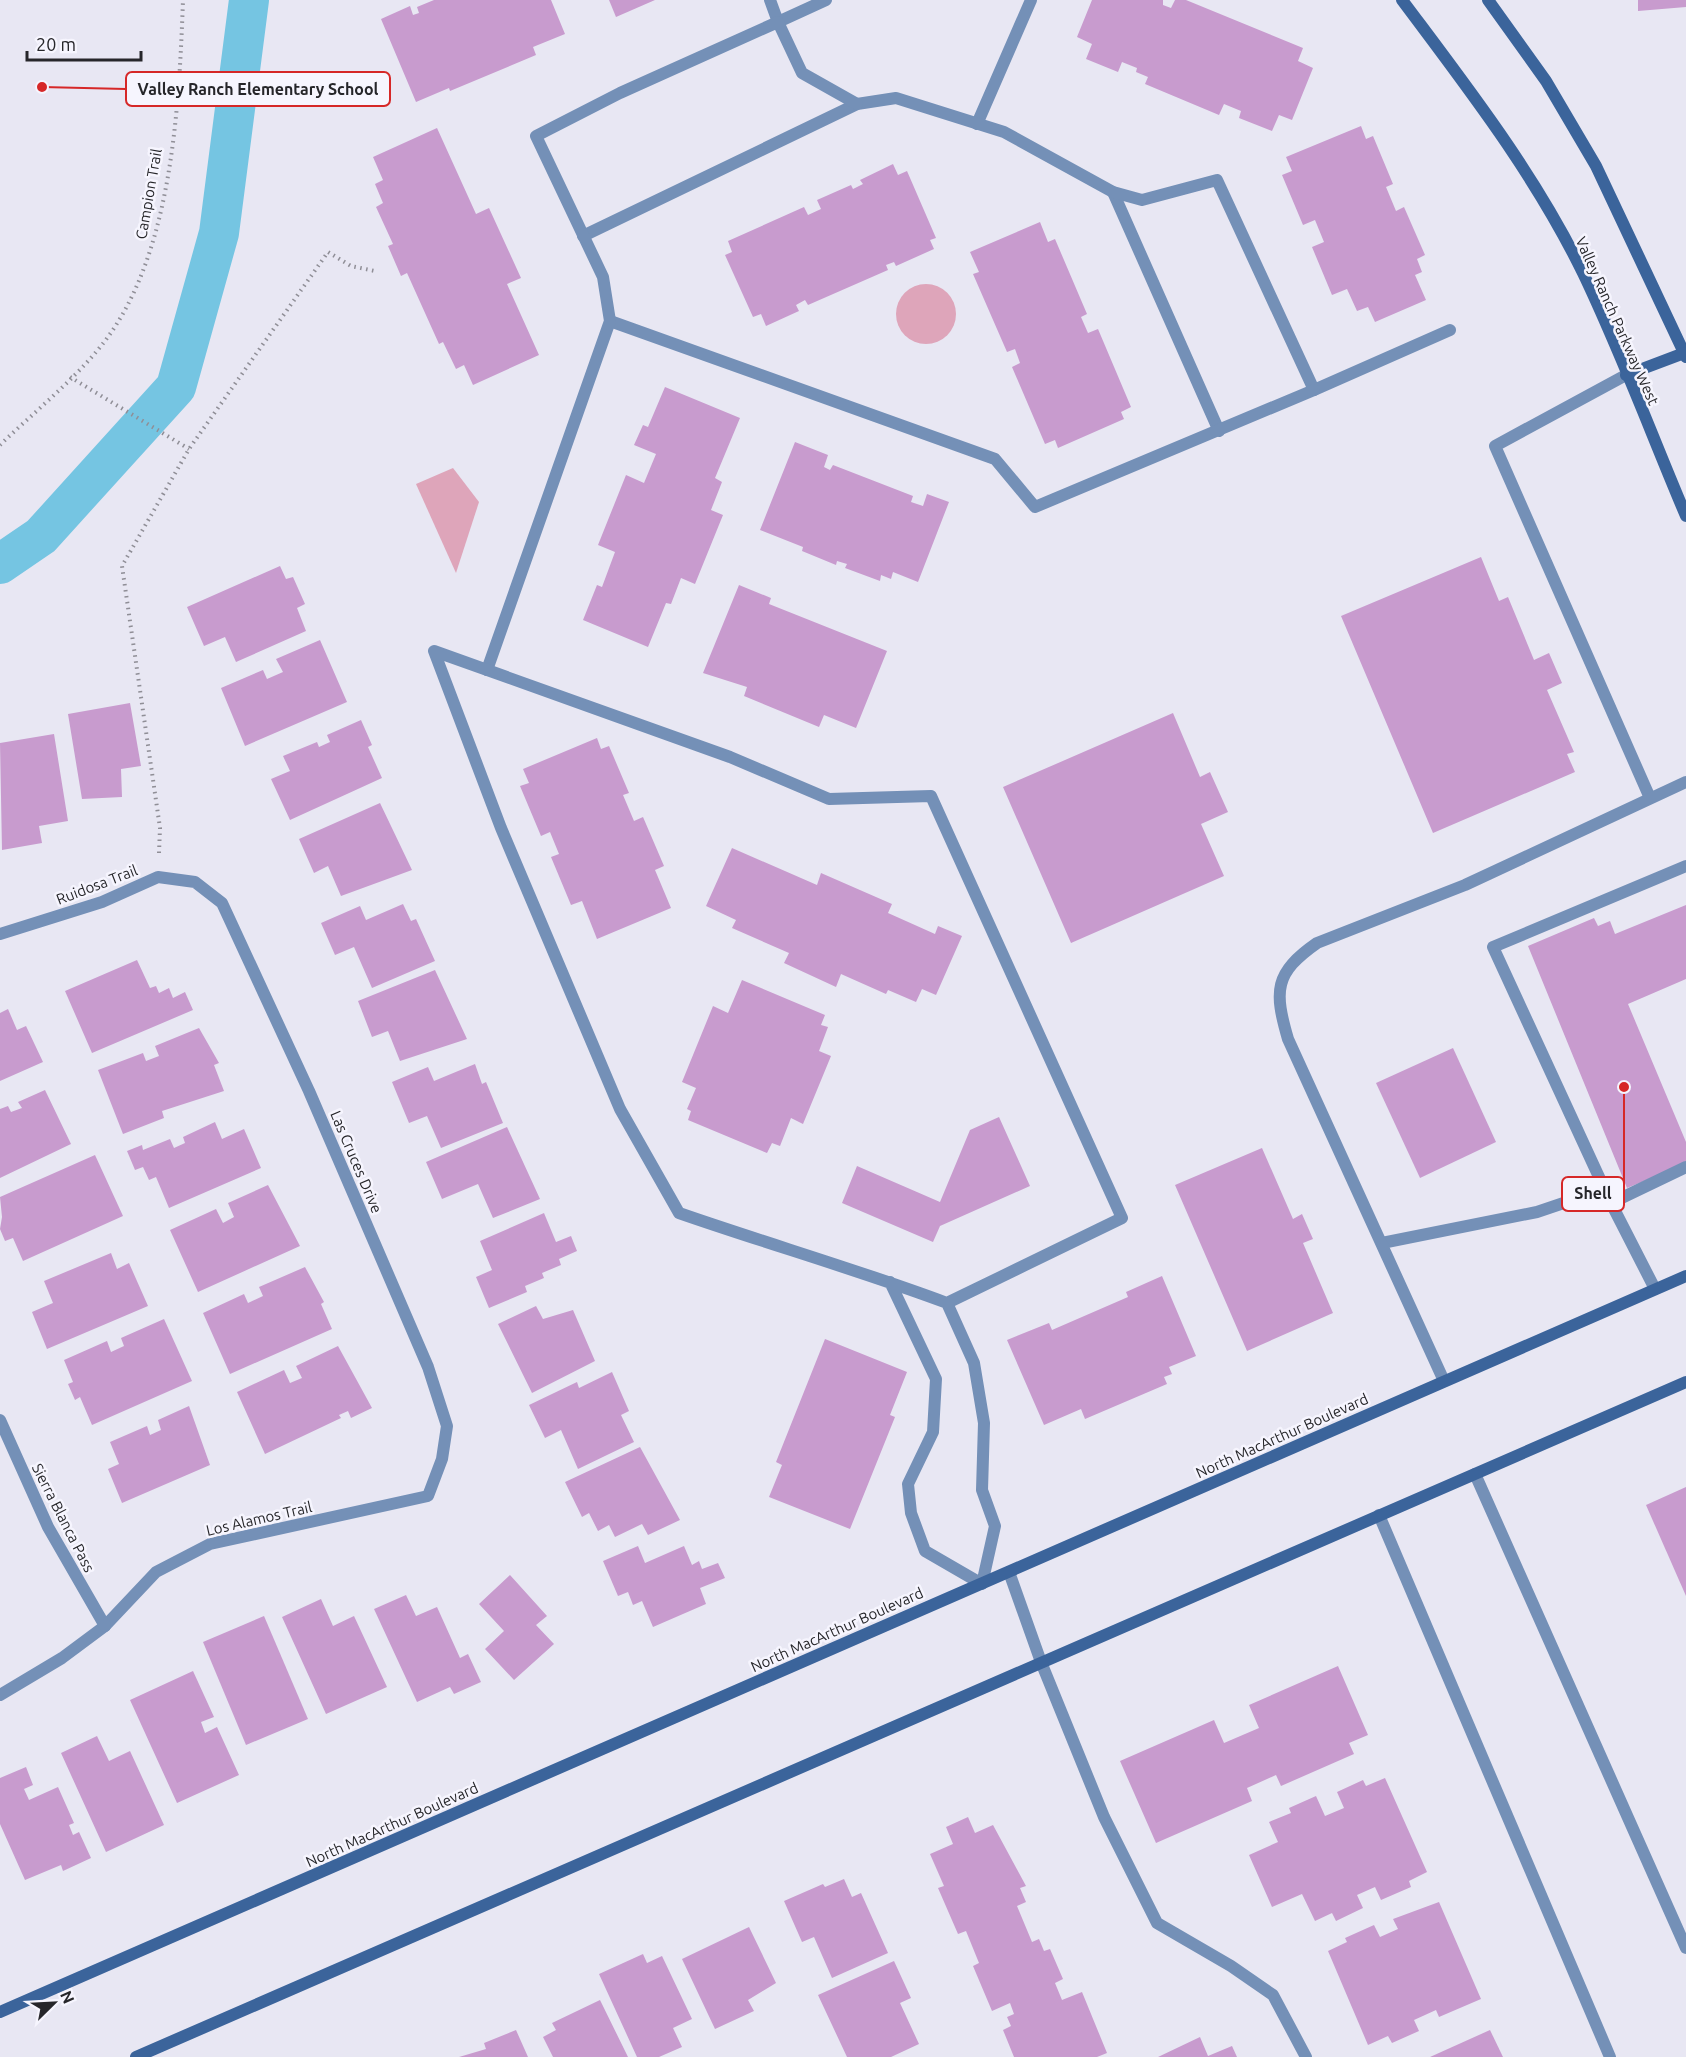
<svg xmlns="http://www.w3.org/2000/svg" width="1686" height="2057" font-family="Ubuntu,sans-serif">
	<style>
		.green { fill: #dea5ba }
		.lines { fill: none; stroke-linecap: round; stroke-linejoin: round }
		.canal { stroke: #75c5e2; stroke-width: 40 }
		.building { fill: #c89bce }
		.path { stroke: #8f8e96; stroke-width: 4; stroke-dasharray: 1.5 4.5; stroke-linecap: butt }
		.service { stroke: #7490b7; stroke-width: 12 }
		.minor { stroke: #7490b7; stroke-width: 12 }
		.secondary { stroke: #3b649b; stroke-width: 12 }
		.labels { text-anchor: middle; stroke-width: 5; stroke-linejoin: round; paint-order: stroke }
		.street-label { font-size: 15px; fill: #26262a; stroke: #f6f5fe }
		.leader { fill: none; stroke: #d62828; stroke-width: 2 }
		.callout-dot { fill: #d62828; stroke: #f6f5fe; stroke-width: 2 }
		.callout { fill: #f6f5fe; stroke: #d62828; stroke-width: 2 }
		.callout-label { font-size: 16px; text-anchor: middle; font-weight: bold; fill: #26262a }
	</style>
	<rect width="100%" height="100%" fill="#e8e7f3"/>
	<g class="green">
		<circle cx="926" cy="314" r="30"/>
		<polygon points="453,468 479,502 456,573 416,484"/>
	</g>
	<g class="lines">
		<polyline class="canal" points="0,564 41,536 176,387 219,233 249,0"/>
	</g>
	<g class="building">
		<polygon points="434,0 551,0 565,34 533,47 536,55 450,91 449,88 416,102 381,19 410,6 413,15 419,13 417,7"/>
		<polygon points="609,0 655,0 616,17"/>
		<polygon points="1092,0 1163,0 1163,5 1171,8 1175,0 1186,0 1303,48 1298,61 1313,68 1292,120 1279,115 1272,131 1239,118 1241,111 1224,104 1219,115 1145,84 1148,77 1136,72 1137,68 1122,62 1118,72 1086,59 1092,44 1077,37"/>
		<polygon points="1638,0 1686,0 1686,7 1638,11"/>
		<polygon points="1361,126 1366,139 1373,136 1393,184 1386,187 1396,211 1404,207 1425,255 1417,259 1422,272 1415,275 1426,300 1375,322 1368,307 1357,311 1347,289 1332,295 1312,247 1324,242 1315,220 1303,225 1282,175 1292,171 1286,157"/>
		<polygon points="437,128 476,214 489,208 521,278 507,284 539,355 473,385 464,365 456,369 443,342 439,344 407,273 401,276 388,246 393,244 376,207 383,203 375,184 383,180 373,157"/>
		<polygon points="893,164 898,175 907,171 936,238 930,240 934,249 896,266 894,262 886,265 888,270 808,305 805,300 796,305 799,311 766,326 761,314 753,317 725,255 732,252 728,241 804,207 808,215 821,209 817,200 851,185 853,189 863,184 860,180"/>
		<polygon points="1040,222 1048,242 1055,239 1087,314 1081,317 1088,333 1098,329 1131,407 1121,412 1124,419 1058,448 1055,440 1045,444 1012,367 1020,363 1015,349 1007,352 973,274 979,272 970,252"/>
		<polygon points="665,387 740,418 715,478 722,482 711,510 723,515 695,584 681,578 671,604 666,603 648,647 583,620 597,585 602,587 615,552 598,545 626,475 644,483 656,454 634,445 643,425 648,427"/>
		<polygon points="795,442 828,455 824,467 830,470 833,465 913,496 911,502 923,506 927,494 949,502 918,582 893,572 891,579 881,575 880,581 845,568 847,564 837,561 836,565 802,551 803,547 760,530"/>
		<polygon points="1481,557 1499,601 1508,597 1534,660 1549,653 1562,683 1547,690 1574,752 1567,754 1575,772 1433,833 1341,616"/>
		<polygon points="280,566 286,579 293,577 305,604 297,608 306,631 236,662 225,637 204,646 187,607"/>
		<polygon points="739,585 771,598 769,604 887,651 856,728 824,715 819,727 744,696 747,687 703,673"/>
		<polygon points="320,640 347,702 245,746 221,688 263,670 267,679 283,672 276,659"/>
		<polygon points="130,703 141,766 121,769 122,797 82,799 68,714"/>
		<polygon points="1173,713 1200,777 1210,772 1228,812 1201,824 1224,876 1071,943 1003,787"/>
		<polygon points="361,720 372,745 368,747 382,778 290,820 271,779 290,771 283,756 317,742 319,747 330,742 327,735"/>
		<polygon points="54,734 68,821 39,826 42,843 2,850 0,743"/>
		<polygon points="597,738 601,749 609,746 629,793 623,795 634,821 643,817 664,866 655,870 671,908 597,939 582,901 571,905 551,857 559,854 550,832 541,836 520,786 529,783 523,769"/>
		<polygon points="380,803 412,870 341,896 328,866 314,873 299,839"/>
		<polygon points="732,848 817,885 821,873 892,904 888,913 935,934 938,926 962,936 936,995 922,989 916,1002 888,990 886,994 841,974 836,987 784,963 789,953 732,928 736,920 706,906"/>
		<polygon points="403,904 411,921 416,919 435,961 372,988 354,947 335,955 321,923 360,906 366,920"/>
		<polygon points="1686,905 1686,979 1628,1004 1686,1142 1686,1164 1627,1188 1528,946 1594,918 1598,926 1610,921 1615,934"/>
		<polygon points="137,960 150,988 156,986 159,993 169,988 173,998 185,992 193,1010 92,1053 65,991"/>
		<polygon points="435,970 467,1039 400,1061 388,1031 372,1037 358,1001"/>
		<polygon points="742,980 825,1015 821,1025 828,1027 819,1051 831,1056 803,1124 791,1118 780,1146 772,1143 767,1153 688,1120 691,1111 687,1109 696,1088 682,1082 713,1006 728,1013"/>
		<polygon points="8,1009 17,1030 26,1026 43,1062 0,1081 0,1013"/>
		<polygon points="199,1028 219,1063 214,1065 224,1091 162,1111 164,1118 123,1134 98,1070 143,1053 146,1061 159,1056 155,1046"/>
		<polygon points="1453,1048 1496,1142 1420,1178 1376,1083"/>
		<polygon points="475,1064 482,1084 486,1082 503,1123 441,1148 427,1116 409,1123 392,1082 428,1067 434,1081"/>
		<polygon points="45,1090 71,1144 0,1178 0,1109 8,1106 11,1112 22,1108 18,1102"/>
		<polygon points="999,1117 1030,1186 940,1226 933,1242 842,1203 857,1166 940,1202 970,1130"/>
		<polygon points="215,1122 222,1139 244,1129 261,1168 169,1208 156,1177 149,1180 143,1167 135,1170 127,1151 142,1145 143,1150 170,1139 174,1148 185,1143 183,1137"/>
		<polygon points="507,1127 540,1199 493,1218 478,1184 442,1199 426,1162"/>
		<polygon points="1262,1148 1293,1219 1302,1214 1313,1239 1303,1243 1333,1313 1247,1351 1175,1185"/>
		<polygon points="95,1155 123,1216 23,1261 13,1238 5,1241 0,1229 2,1217 0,1197"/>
		<polygon points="268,1185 300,1246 198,1292 170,1230 216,1209 223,1223 234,1217 228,1203"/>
		<polygon points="544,1213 556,1242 571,1236 577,1251 559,1259 561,1265 542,1273 544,1278 525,1286 527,1292 489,1308 476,1277 492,1270 480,1241"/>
		<polygon points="111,1253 117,1269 129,1263 148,1306 47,1349 32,1312 53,1303 44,1281"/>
		<polygon points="305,1267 324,1302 321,1304 332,1329 230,1374 203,1313 244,1294 248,1303 263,1296 259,1287"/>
		<polygon points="1162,1276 1196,1356 1169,1367 1172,1374 1164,1377 1167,1384 1085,1419 1081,1409 1044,1425 1007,1340 1049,1323 1052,1330 1128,1297 1126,1292"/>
		<polygon points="536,1306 543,1319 573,1310 595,1361 532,1393 498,1324"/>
		<polygon points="164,1319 192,1381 92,1425 80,1397 75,1400 68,1384 73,1382 64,1360 107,1341 111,1352 124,1346 121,1338"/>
		<polygon points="825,1339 907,1372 890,1415 895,1417 850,1529 769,1497 782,1465 776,1462"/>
		<polygon points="338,1346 372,1408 351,1418 348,1411 339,1415 341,1418 265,1454 237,1392 284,1370 290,1383 302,1378 296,1366"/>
		<polygon points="612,1372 629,1411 621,1415 634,1442 578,1469 561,1430 545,1438 529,1405 577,1382 579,1388"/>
		<polygon points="189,1406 210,1465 122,1503 108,1469 119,1464 110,1442 147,1426 150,1435 161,1430 158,1420"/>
		<polygon points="640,1447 680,1520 648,1535 642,1524 615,1537 609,1525 598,1531 589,1513 582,1517 565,1482"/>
		<polygon points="1686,1487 1686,1596 1646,1505"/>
		<polygon points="638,1546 645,1563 684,1546 692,1565 699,1561 702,1569 718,1563 725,1578 700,1588 706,1604 653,1627 642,1601 633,1605 628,1592 618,1596 603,1561"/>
		<polygon points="510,1575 547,1616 536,1625 554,1644 514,1680 485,1649 504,1631 479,1604"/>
		<polygon points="406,1595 416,1616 437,1607 460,1658 468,1654 481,1682 454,1694 450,1687 417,1702 374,1609"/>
		<polygon points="321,1599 333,1626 354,1616 387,1687 326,1714 282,1617"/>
		<polygon points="264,1616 308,1719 246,1745 203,1642"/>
		<polygon points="1338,1666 1368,1735 1349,1743 1354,1754 1281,1786 1276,1775 1247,1788 1252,1801 1156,1843 1120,1761 1214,1720 1224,1743 1259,1728 1249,1705"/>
		<polygon points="193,1671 214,1717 201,1722 205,1733 217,1727 239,1775 177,1803 130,1700"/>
		<polygon points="97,1736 109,1761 130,1751 164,1825 106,1852 61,1753"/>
		<polygon points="26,1767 33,1785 24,1789 29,1800 58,1787 74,1823 69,1825 73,1835 79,1832 91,1858 63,1871 61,1865 25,1880 0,1824 0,1778"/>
		<polygon points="1385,1778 1427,1872 1409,1881 1411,1887 1381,1900 1375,1887 1357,1895 1363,1908 1336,1921 1332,1913 1315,1921 1302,1894 1272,1907 1249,1855 1278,1842 1269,1822 1291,1813 1289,1808 1316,1796 1325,1816 1344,1808 1337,1792 1363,1780 1366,1786"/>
		<polygon points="968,1817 975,1833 993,1825 1026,1886 1020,1888 1026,1902 1017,1906 1032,1942 1039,1939 1044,1951 1050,1949 1063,1979 1055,1983 1062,2000 1082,1992 1107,2053 1097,2057 1014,2057 1003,2030 1011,2026 1007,2017 1014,2014 1010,2003 992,2011 973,1966 979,1963 966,1931 958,1934 938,1888 944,1886 930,1854 953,1844 946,1827"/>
		<polygon points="844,1879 852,1897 861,1893 888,1953 832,1978 814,1937 802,1942 784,1901 823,1884 825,1887"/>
		<polygon points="1439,1902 1481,1999 1439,2017 1436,2010 1414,2020 1419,2031 1392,2043 1388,2036 1368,2045 1328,1951 1347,1942 1345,1938 1374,1925 1380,1937 1398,1929 1393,1919"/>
		<polygon points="749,1927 776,1983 748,2000 754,2011 715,2029 682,1959"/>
		<polygon points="643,1954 647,1963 662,1956 692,2019 673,2028 682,2047 659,2057 637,2057 599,1974"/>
		<polygon points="894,1961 911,1998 900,2003 919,2044 891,2057 847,2057 818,1995"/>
		<polygon points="600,2000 628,2057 553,2057 543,2037 556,2030 552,2023"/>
		<polygon points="516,2030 528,2057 459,2057 486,2049 484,2043"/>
		<polygon points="1490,2030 1503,2057 1430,2057"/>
		<polygon points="1200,2037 1208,2056 1232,2046 1237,2057 1158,2057"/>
	</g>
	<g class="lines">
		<g class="path">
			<polyline points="70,377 189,449"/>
			<path d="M 0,445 C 33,413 72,382 101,346 C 172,258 179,109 183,0"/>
			<polyline points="159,853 160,828 122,566 189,449 328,252 351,266 375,271"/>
		</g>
		<g class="service">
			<polyline points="770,0 778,22 826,0"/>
			<polyline points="977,124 1031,0"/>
			<polyline points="1113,192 1219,431"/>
			<polyline points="583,236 857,104 896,98 1004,132 1113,192 1142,200 1217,180 1314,390 1450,330"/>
			<polyline points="610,321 995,459 1035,507 1314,390"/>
			<polyline points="1626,375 1495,446 1650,798"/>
			<polyline points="487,670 610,321 603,277 536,136 620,93 778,22 802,73 857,104"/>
			<polyline points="1611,1203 1493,947 1686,866"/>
			<polyline points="1382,1243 1537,1212 1605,1189"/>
			<path d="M 890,1282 L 936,1379 L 933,1432 L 908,1484 L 911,1513 L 925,1551 L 982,1584 L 995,1526 L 982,1490 L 984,1423 L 974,1363 L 947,1303 C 859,1270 768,1244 679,1213 L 620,1109 L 501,828 L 434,651 L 730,757 L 829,799 L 931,796 L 1122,1218 L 947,1303"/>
			<polyline points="1655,1289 1611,1203 1686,1167"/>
			<path d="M 1444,1381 L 1288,1039 C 1274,991 1274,973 1317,943 L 1465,885 L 1686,782"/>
			<polyline points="1475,1474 1686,1948"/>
			<polyline points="1379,1515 1610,2057"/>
			<polyline points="1009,1572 1041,1662 1104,1817 1157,1923 1231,1966 1273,1995 1306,2057"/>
		</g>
		<g class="minor">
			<polyline points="0,934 102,902 158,877 195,882 222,903 309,1091 428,1367 447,1426 442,1459 428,1496 210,1544 156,1572 105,1626 62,1658 0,1695"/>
			<polyline points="0,1420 48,1527 105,1626"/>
		</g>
		<g class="secondary">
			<path d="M 1402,0 C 1467,87 1535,174 1583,273 C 1621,352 1652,436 1686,516"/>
			<polyline points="1488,0 1546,81 1596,166 1686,357"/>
			<polyline points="1626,375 1684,353"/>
			<polyline points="0,2012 1686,1276"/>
			<polyline points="136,2057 1686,1382"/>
		</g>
	</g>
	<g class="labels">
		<g class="street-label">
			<text transform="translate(149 194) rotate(-80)" y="5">Campion Trail</text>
			<text transform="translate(1617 321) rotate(66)" y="5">Valley Ranch Parkway West</text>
			<text transform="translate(97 885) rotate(-21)" y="5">Ruidosa Trail</text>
			<text transform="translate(356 1162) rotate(67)" y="5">Las Cruces Drive</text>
			<text transform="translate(1282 1436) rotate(-24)" y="5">North MacArthur Boulevard</text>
			<text transform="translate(63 1518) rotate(63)" y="5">Sierra Blanca Pass</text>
			<text transform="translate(259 1519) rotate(-13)" y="5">Los Alamos Trail</text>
			<text transform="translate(837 1630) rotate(-24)" y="5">North MacArthur Boulevard</text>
			<text transform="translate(392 1825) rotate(-24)" y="5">North MacArthur Boulevard</text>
		</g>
	</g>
	<path class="leader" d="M42 87L126 89M1624 1087L1624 1194"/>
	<g class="callout-dot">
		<circle cx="42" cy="87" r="6"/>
		<circle cx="1624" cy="1087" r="6"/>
	</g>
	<g class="callout">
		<rect x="126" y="72" width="264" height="34" rx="6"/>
		<rect x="1562" y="1177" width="62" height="34" rx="6"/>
	</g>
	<g class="callout-label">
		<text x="258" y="95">Valley Ranch Elementary School</text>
		<text x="1593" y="1199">Shell</text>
	</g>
	<g transform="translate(54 2003) rotate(66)" stroke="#f6f5fe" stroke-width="4.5" paint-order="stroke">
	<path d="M0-4.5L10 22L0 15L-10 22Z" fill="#26262a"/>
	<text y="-9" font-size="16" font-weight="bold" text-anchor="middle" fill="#26262a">N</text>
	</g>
	<path d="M27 51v9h114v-9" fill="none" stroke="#26262a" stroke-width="3"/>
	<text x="36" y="51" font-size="18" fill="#26262a" stroke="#f6f5fe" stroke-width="4.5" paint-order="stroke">20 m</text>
</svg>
